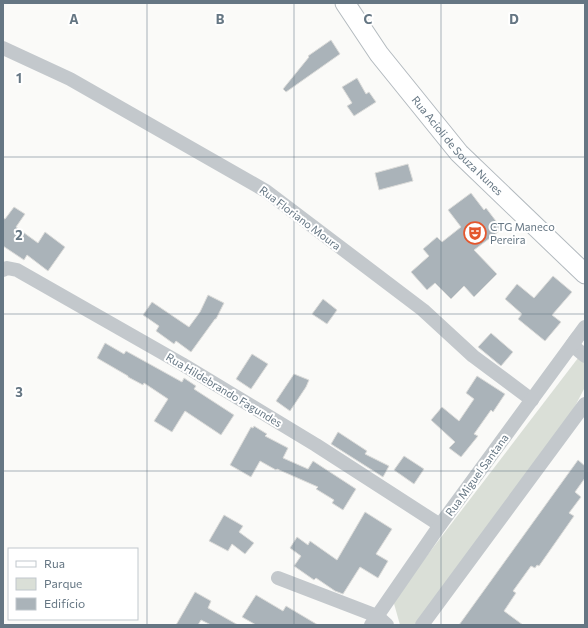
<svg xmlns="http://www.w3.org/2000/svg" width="588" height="628" font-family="Commissioner,sans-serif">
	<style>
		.green { fill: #dadfd7 }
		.building { fill: #aab3b9; stroke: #dcdcda }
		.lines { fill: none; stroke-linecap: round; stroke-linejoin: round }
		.secondary-casing { stroke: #b3babf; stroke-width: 21 }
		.street { stroke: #c3c8cc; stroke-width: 14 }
		.secondary { stroke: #fff; stroke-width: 19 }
		.grid { fill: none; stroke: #657683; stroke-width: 1; stroke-opacity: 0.55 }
		.labels { text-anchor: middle; stroke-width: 4; stroke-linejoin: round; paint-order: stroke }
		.street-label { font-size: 11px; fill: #657683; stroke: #fff }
		.poi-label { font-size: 11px; fill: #657683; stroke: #fff; text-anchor: start }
		.grid-label { font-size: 13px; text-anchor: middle; font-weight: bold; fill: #657683; stroke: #fff; stroke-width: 4; stroke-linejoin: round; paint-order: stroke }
	</style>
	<rect width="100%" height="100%" fill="#fafaf8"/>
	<polygon class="green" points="578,358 585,363 584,389 571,414 418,625 400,625 393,600"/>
	<g class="building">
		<polygon points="331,40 340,54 286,92 283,89 309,57 308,56"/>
		<polygon points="357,78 366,94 369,92 376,102 354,116 347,106 352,103 342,87"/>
		<polygon points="408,164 413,181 379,190 375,173"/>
		<polygon points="471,193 484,210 486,208 502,229 474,250 497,274 474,297 464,286 451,299 435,283 427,290 411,272 429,256 423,249 437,237 442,242 461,227 448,210"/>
		<polygon points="14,207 25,214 16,227 38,243 45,232 65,247 48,271 27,255 24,260 3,246 3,218 5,219"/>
		<polygon points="553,276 572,292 552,315 561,322 545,341 518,319 522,314 505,299 517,284 534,298"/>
		<polygon points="208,295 224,303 216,319 215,319 191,352 176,341 174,344 156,331 159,326 143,315 152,302 189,327 200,312"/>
		<polygon points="323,299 337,310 327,324 312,314"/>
		<polygon points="491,333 513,352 501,366 478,347"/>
		<polygon points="105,343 124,354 126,351 182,382 184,378 196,386 194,389 234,415 221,435 185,411 172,432 154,421 168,399 144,383 143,385 128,377 128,376 97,358"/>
		<polygon points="252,354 268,364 251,389 236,379"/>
		<polygon points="294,374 309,380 306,387 290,411 276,401"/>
		<polygon points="477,376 505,394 493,412 491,410 474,434 478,436 461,457 449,448 455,442 431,420 442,407 459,421 474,399 466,393"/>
		<polygon points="254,426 267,434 265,436 288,448 283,458 308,469 313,461 356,489 343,510 332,503 334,500 316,489 318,487 277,469 276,470 260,461 251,477 230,465 251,427 253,428"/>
		<polygon points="338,432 367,451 365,454 389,466 383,477 331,444"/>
		<polygon points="404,456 424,469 414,484 394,470"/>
		<polygon points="578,460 585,466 585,478 575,492 581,497 569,513 574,516 539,566 537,565 535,568 531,566 513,591 516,593 504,611 523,625 459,625"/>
		<polygon points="365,512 392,529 376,554 388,561 378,578 360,567 343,594 335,591 316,578 314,580 294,566 301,556 290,548 297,537 308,545 310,541 337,560"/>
		<polygon points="224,515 243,526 239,532 254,543 245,554 232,544 228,551 209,541"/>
		<polygon points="195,592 211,601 208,608 238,625 211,625 201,620 198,625 176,625"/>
		<polygon points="256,595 283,611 286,606 318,625 256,625 242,617"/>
	</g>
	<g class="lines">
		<g class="secondary-casing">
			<g id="secondary">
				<path id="s1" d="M 345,3 L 379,54 L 459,153 L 585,274"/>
			</g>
		</g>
		<g class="street">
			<polyline points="3,48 70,79 266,191 423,310 473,356 532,400"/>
			<polyline points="3,270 7,268 17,270 182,364 316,445 440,525"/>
			<polyline points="577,338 572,345 585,356"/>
			<polyline points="278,578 377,616 387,625"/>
			<polyline points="371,625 440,525 585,327"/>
			<polyline points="422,625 585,404"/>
		</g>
		<use href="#secondary" class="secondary"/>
	</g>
	<path class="grid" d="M 147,3 L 147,625M 294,3 L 294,625M 441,3 L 441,625M 3,157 L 585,157M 3,314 L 585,314M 3,471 L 585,471"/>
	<defs>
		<g id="theatre-ring" transform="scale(1.15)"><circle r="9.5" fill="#fff" stroke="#e4572e" stroke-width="1.5"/><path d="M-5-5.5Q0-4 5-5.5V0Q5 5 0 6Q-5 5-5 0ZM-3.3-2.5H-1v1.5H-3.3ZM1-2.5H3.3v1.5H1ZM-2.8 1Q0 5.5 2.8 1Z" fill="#e4572e"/></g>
	</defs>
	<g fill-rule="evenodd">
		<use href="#theatre-ring" x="475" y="233"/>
	</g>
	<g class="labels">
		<g class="street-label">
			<text dy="4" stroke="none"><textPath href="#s1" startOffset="182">Rua Acioli de Souza Nunes</textPath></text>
			<text transform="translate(300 218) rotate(37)" y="4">Rua Floriano Moura</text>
			<text transform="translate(224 390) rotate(31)" y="4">Rua Hildebrando Fagundes</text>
			<text transform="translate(477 475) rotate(-54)" y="4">Rua Miguel Santana</text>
		</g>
		<g class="poi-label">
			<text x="490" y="231">CTG Maneco<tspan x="490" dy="13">Pereira</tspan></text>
		</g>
	</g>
	<g class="grid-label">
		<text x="74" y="24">A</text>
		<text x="220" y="24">B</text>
		<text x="368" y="24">C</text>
		<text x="514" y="24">D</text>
		<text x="19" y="83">1</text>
		<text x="19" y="240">2</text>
		<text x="19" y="397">3</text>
	</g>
	<rect width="588" height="628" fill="none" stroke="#657683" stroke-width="8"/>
	<rect x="8" y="548" width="130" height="72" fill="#ffffff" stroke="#c1c8cd"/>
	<rect x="16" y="561" width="20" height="6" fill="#ffffff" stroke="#c1c8cd"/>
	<text x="44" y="568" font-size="12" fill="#657683">Rua</text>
	<rect x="16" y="578" width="20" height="12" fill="#dadfd7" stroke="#c1c8cd"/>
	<text x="44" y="588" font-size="12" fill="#657683">Parque</text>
	<rect x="16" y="598" width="20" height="12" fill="#aab3b9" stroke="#c1c8cd"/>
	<text x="44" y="608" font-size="12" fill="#657683">Edifício</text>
</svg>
